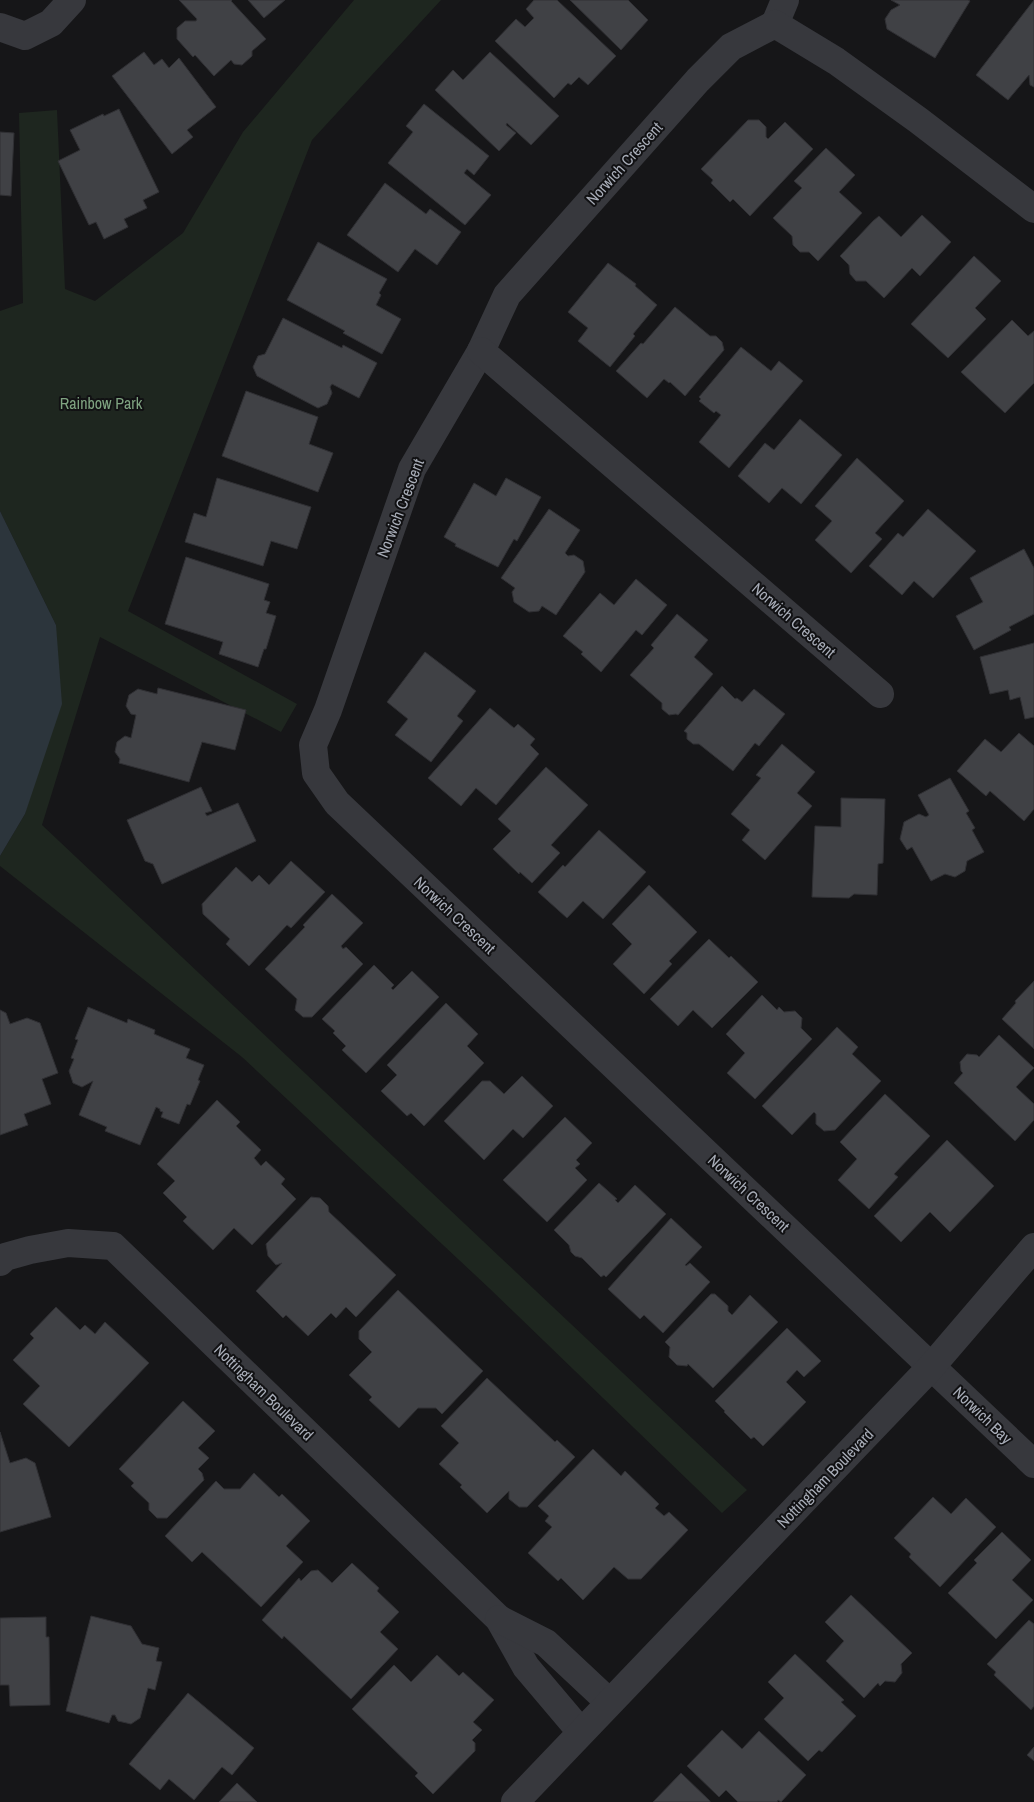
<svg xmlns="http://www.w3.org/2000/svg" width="1034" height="1802" font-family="'Archivo Narrow',sans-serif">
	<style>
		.green { fill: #1e261f }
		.water { fill: #2c353c }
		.building { fill: #404145; stroke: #303034 }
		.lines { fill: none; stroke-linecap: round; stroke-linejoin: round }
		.minor { stroke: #37383d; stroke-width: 28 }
		.tertiary { stroke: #37383d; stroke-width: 28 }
		.labels { text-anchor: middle; stroke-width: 4; stroke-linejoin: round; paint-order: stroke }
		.street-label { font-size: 16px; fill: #a8adb8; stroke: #111113 }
		.park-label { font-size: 16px; fill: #7fa381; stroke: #111113 }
	</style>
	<rect width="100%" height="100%" fill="#161618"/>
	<polygon class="green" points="354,0 441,0 312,140 128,611 297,704 281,732 100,637 42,825 747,1490 722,1513 489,1288 242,1057 0,866 0,856 25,814 56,625 0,511 0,311 23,303 19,113 57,110 65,289 95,301 183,233 243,132"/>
	<polygon class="water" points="0,511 56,625 62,704 25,814 0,856"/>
	<g class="building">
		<polygon points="179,0 232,0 231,1 266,39 252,51 252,56 242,65 234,64 231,60 214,76 195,55 193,57 177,39 177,28 185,21 196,21 197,19"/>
		<polygon points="248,0 285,0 264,18"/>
		<polygon points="534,0 557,0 616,56 588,85 579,77 571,85 568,83 554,98 495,41 516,19 525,27 534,18 526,9"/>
		<polygon points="570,0 628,0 648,20 621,50"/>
		<polygon points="891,0 968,0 970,1 935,58 887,29 885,19 891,10 900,5"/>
		<polygon points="1034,0 1034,87 1030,85 1029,75 1008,100 976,75"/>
		<polygon points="144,52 154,65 162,59 169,68 179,58 216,107 187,130 193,137 172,154 112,76"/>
		<polygon points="490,52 559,116 531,145 507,123 506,125 516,133 499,151 435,90 453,70 463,80"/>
		<polygon points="424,104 489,156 474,175 467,169 464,173 491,195 465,225 388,163 413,132 406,126"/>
		<polygon points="119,109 159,192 143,200 147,208 124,219 128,227 104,239 96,222 89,225 58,161 80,150 70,130 103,114 104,116"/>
		<polygon points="748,120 759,120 766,127 766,137 768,139 785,122 813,149 750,216 733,199 730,202 711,183 713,180 701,169"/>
		<polygon points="0,132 14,133 11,196 0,195"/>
		<polygon points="826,148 855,175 839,192 862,213 818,261 809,252 800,252 793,245 792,236 773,218 802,188 794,181"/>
		<polygon points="385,183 426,214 430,209 461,232 437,265 415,249 398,272 347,235"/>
		<polygon points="922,215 951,242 920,276 912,268 884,298 866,281 856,281 850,274 849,265 840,256 873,221 879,216 901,237"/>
		<polygon points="318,242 387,279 379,293 381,295 376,305 401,319 382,354 343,333 345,331 287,300"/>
		<polygon points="974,256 1001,281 975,308 986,319 948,358 911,324"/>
		<polygon points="608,263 636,284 635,286 657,305 633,334 635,336 610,367 578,341 588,328 568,312"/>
		<polygon points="675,307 710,336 716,336 722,342 724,350 685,396 670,382 669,383 664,379 647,398 616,371 641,343 643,344"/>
		<polygon points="283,318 342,348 343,345 377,363 359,398 332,384 330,387 332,393 327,404 318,408 257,376 253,367 258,356 265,354"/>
		<polygon points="1012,320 1028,336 1034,331 1034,383 1005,413 961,372"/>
		<polygon points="741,347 771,371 779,361 803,381 729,468 699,442 721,415 716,411 714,413 699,401 701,399 699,397"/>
		<polygon points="246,391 318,417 309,444 333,453 318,492 222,456"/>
		<polygon points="800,419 842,455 801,504 782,488 769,503 738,476 765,443 774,450"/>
		<polygon points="857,458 904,501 875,533 882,539 851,573 815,540 832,521 815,506"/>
		<polygon points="217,478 311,507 297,549 271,541 263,566 185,542 194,513 206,517"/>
		<polygon points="506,478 541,497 517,541 514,539 498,567 455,546 456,544 444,537 474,483 496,496"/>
		<polygon points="549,509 580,530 565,553 568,556 574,555 583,561 585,572 556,615 542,606 539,611 529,612 514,602 512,592 515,588 501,578"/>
		<polygon points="928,509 976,551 933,598 914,581 902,595 869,566 898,533 903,537"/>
		<polygon points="1024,549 1034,568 1034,614 1009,627 1011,630 974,650 956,616 983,602 970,578"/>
		<polygon points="186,557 269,584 264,600 270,602 266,613 276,616 266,649 264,649 258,667 219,654 223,642 165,624"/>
		<polygon points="636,579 667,605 642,635 636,630 601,672 581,654 583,652 563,636 600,593 614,605"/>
		<polygon points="677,614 708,640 694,657 713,674 678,715 676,714 669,715 662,709 662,703 630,675 654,648 651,645"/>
		<polygon points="1034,643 1034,717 1025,719 1020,697 1010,700 1008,690 990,694 980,657"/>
		<polygon points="425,652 476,691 457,716 463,721 431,762 395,735 408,719 387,702"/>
		<polygon points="722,686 735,699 737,698 742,702 754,689 785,714 759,746 755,743 733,771 699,744 693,744 687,739 687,733 684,731"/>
		<polygon points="158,688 246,710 235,750 202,742 189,782 119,763 120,759 115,752 117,742 125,736 131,738 136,715 131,714 126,706 129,695 138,689 157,694"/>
		<polygon points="490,708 514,728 518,724 535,739 530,745 539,754 496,805 476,788 461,806 428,778"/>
		<polygon points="1019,733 1034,746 1034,809 1024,821 990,791 986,796 957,771 985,739 1001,752"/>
		<polygon points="782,744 815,772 797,793 812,806 765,860 742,840 750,830 731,814 761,778 756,775"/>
		<polygon points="546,767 588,805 551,845 560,853 532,883 520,872 519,874 493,849 511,831 498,819"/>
		<polygon points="950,778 969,811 966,813 975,828 972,830 984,852 967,861 965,871 955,877 945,874 931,881 912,847 907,850 900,839 904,822 919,814 926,817 929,815 918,795"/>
		<polygon points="201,787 212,811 205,813 207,816 238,803 256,841 162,884 153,864 145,861 127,820"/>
		<polygon points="841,798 885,799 883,863 878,864 877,895 854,894 849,898 812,897 815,826 841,827"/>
		<polygon points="599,830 646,872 603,919 583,901 567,918 538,892 563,865 565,867"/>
		<polygon points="291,861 325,892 291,928 287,925 249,966 226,944 230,939 203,914 202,904 236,867 252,882 259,875 269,885"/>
		<polygon points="649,885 697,932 669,961 672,964 644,994 613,964 632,944 612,924"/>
		<polygon points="332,894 363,923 341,946 343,949 346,947 363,964 312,1017 303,1017 295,1010 297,999 265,969 305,927 303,925"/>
		<polygon points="709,939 729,958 731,956 758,982 712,1028 693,1010 678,1026 650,999"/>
		<polygon points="374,965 394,985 391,988 393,990 412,971 439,997 366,1073 342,1050 346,1046 333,1033 335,1031 322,1019"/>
		<polygon points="1034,981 1034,1049 1002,1019 1016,1003 1015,1001"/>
		<polygon points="762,995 777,1010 779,1007 784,1012 795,1011 802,1018 801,1028 812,1039 755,1099 727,1073 745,1053 726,1034"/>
		<polygon points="446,1003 478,1034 467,1046 484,1063 424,1126 411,1113 407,1116 381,1091 397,1075 387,1065"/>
		<polygon points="88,1007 127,1023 128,1019 155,1030 154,1034 190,1049 186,1058 204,1065 198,1080 200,1081 190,1105 187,1104 179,1124 161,1117 163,1112 160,1111 160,1109 156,1107 140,1145 105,1131 107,1127 79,1115 93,1081 82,1087 73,1083 69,1071 74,1059 71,1058 78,1040 75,1039"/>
		<polygon points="0,1010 6,1013 10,1024 27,1018 40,1023 58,1073 42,1079 51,1104 24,1114 28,1125 0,1135"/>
		<polygon points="837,1027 858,1047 852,1054 881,1081 835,1130 824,1131 816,1124 816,1114 814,1112 792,1135 762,1106"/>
		<polygon points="999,1035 1034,1068 1016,1087 1034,1104 1034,1120 1015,1141 954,1083 963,1073 961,1071 960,1062 967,1054 977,1055 979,1057"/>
		<polygon points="522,1076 553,1106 523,1138 513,1129 484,1160 444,1121 482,1081 490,1081 504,1094"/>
		<polygon points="885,1094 930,1136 894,1174 898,1177 869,1209 838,1180 857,1159 840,1142"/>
		<polygon points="217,1100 240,1122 236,1126 261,1150 254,1158 261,1166 266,1161 285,1179 281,1184 296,1199 252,1245 234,1228 213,1250 183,1221 187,1217 163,1193 175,1181 157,1164"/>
		<polygon points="565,1117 592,1143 576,1160 580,1164 575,1168 587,1180 547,1222 503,1180"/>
		<polygon points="947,1140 994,1186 950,1232 930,1212 901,1242 874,1216"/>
		<polygon points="599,1183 617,1199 615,1200 618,1203 635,1185 666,1214 606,1277 604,1275 601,1277 582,1258 575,1256 571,1252 569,1245 554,1230"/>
		<polygon points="311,1197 320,1198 328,1206 329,1212 396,1275 356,1317 346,1307 336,1318 331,1313 308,1336 286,1315 283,1318 256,1291 282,1263 276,1265 268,1256 266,1244"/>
		<polygon points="671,1218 702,1247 685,1265 686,1266 690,1263 710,1282 663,1333 644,1315 640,1319 608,1289"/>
		<polygon points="398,1290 483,1371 442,1414 436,1408 418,1408 399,1428 369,1400 372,1397 349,1375 372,1352 359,1339 359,1331"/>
		<polygon points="711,1294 715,1294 728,1306 728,1311 732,1315 750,1295 778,1322 713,1388 688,1364 687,1366 677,1365 669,1357 670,1347 665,1342"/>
		<polygon points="56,1307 80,1330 85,1325 95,1334 105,1322 149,1363 69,1447 23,1404 40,1386 13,1360 34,1338 30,1334"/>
		<polygon points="787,1328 821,1361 804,1377 797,1370 786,1382 806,1402 763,1446 754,1437 751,1439 724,1412 725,1411 715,1401"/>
		<polygon points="487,1378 555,1442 557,1440 575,1457 527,1507 519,1507 509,1499 509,1491 487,1513 460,1487 462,1485 439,1464 459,1443 441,1426"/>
		<polygon points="183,1401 215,1431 198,1448 209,1458 198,1469 202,1473 204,1480 167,1518 157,1518 149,1510 149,1503 131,1486 134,1483 119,1469"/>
		<polygon points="0,1432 10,1463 26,1458 35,1463 51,1517 0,1532"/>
		<polygon points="593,1449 621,1476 625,1471 659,1504 655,1508 664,1516 669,1512 688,1530 641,1579 628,1579 614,1567 583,1600 561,1578 558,1581 528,1553 552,1527 545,1521 549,1516 538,1506"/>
		<polygon points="254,1473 279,1497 282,1494 310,1521 286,1546 303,1562 261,1607 202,1552 192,1562 165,1536 216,1481 224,1489 240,1489"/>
		<polygon points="933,1497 951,1514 966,1498 996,1527 940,1587 909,1557 911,1554 894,1538"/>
		<polygon points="1002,1532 1031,1560 1012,1580 1033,1600 996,1639 948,1593 977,1563 974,1560"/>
		<polygon points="352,1563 379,1588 377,1591 399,1612 380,1632 398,1649 351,1699 284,1636 282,1639 262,1620 299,1578 301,1581 311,1571 318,1570 332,1583"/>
		<polygon points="851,1595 912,1653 901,1664 902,1673 895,1682 885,1681 880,1686 878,1683 864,1698 826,1661 844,1641 825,1622"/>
		<polygon points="91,1616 131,1626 142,1644 159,1648 156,1661 162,1662 155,1690 148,1688 140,1718 131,1724 118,1721 115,1715 112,1715 109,1723 66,1711"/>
		<polygon points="46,1617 46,1637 49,1637 50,1705 10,1706 9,1685 0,1685 0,1618"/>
		<polygon points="1029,1620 1034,1624 1034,1706 1031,1710 994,1675 996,1672 987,1664"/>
		<polygon points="795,1654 844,1700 841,1702 856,1716 822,1752 819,1750 808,1761 764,1719 784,1698 768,1682"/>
		<polygon points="437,1655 459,1676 463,1672 494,1700 473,1722 482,1730 472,1740 475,1743 475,1751 433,1794 415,1776 418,1773 352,1709 394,1665 411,1682"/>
		<polygon points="188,1693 254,1748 232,1775 222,1767 194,1800 169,1779 160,1790 129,1764"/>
		<polygon points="722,1730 742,1749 759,1731 806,1775 781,1802 778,1800 777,1802 738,1802 726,1790 719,1797 687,1766"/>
		<polygon points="1034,1747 1034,1761 1027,1755"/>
		<polygon points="681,1773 710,1801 710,1802 653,1802"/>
		<polygon points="237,1783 257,1802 219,1802"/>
	</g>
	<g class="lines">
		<g class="minor">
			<polyline points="775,24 785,0"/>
			<polyline points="0,27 25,36 51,23 72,0"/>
			<polyline points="1034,209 918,120 836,61 775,24 731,47 698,80 507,295 481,351 412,469 328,710 313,745 316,773 337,803 1034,1464"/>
			<polyline points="481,351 880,694"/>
			<polyline points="0,1262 5,1257 30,1250 68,1243 113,1246 499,1619 526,1667 581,1732"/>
			<polyline points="499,1619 546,1643 609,1702"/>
		</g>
		<polyline class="tertiary" points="515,1802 932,1366 1034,1247"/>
	</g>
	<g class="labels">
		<g class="street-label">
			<text transform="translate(624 163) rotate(-48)" y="6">Norwich Crescent</text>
			<text transform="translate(400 508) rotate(-69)" y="6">Norwich Crescent</text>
			<text transform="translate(794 620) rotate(41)" y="6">Norwich Crescent</text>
			<text transform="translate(455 915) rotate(43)" y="6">Norwich Crescent</text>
			<text transform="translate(749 1193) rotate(43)" y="6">Norwich Crescent</text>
			<text transform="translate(264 1392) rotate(44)" y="6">Nottingham Boulevard</text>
			<text transform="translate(983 1415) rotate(44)" y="6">Norwich Bay</text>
			<text transform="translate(825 1478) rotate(-46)" y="6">Nottingham Boulevard</text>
		</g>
		<g class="park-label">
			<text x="101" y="409">Rainbow Park</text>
		</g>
	</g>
</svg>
